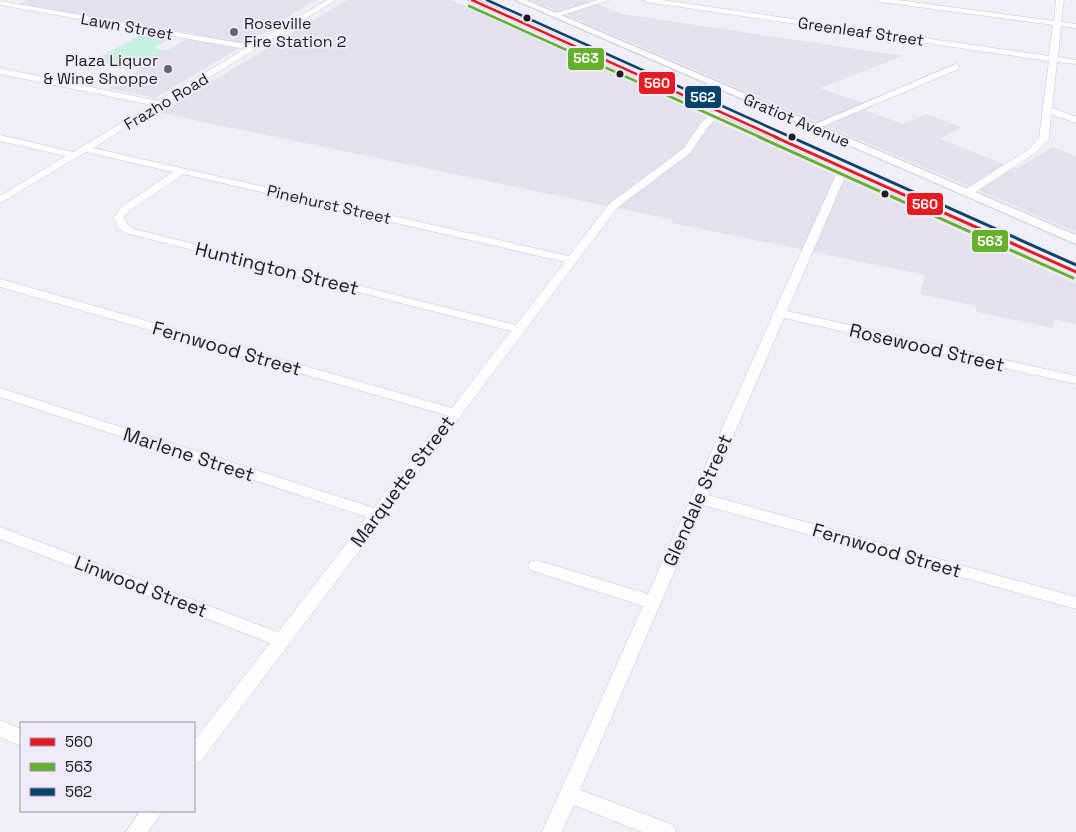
<svg xmlns="http://www.w3.org/2000/svg" width="1076" height="832" font-family="'Space Grotesk',sans-serif">
	<style>
		.built { fill: #e4e0ee }
		.green { fill: #c7f0de }
		.lines { fill: none; stroke-linecap: round; stroke-linejoin: round }
		.minor-casing { stroke: #cccad0; stroke-width: 1 }
		.major-casing { stroke: #cccad0; stroke-width: 2 }
		.minor { fill: #fdfcfe; fill-rule: evenodd }
		.major { fill: #fdfcfe; fill-rule: evenodd }
		.bus-1-far1-casing { stroke: #efebf9; stroke-width: 5 }
		.bus-1-casing { stroke: #efebf9; stroke-width: 6 }
		.bus-2-far1-casing { stroke: #efebf9; stroke-width: 5 }
		.bus-2-casing { stroke: #efebf9; stroke-width: 6 }
		.bus-3-far1-casing { stroke: #efebf9; stroke-width: 5 }
		.bus-3-casing { stroke: #efebf9; stroke-width: 6 }
		.bus-1-far1 { stroke: #e51a23; stroke-width: 2.5 }
		.bus-1 { stroke: #e51a23; stroke-width: 3 }
		.bus-2-far1 { stroke: #65b02d; stroke-width: 2.5 }
		.bus-2 { stroke: #65b02d; stroke-width: 3 }
		.bus-3-far1 { stroke: #09426a; stroke-width: 2.5 }
		.bus-3 { stroke: #09426a; stroke-width: 3 }
		.bus-dot { fill: #1d1b20; stroke: #efebf9; stroke-width: 2 }
		.poi-dot { fill: #67656b; stroke: #efebf9; stroke-width: 2 }
		.labels { text-anchor: middle; stroke-width: 4; stroke-linejoin: round; paint-order: stroke }
		.far-poi-label { font-size: 16px; fill: #1d1b20; stroke: #efebf9; text-anchor: start }
		.far-street-label { font-size: 16px; fill: #1d1b20; stroke: #efebf9 }
		.street-label { font-size: 19px; fill: #1d1b20; stroke: #efebf9 }
		.line-badge { stroke: #efebf9; stroke-width: 2 }
		.badge-label { font-size: 14px; text-anchor: middle; font-weight: bold; fill: #fff }
	</style>
	<rect width="100%" height="100%" fill="#f0eef6"/>
	<g class="built">
		<polygon points="28,0 315,0 281,21 276,26 155,98 109,88 141,70 136,68 196,34 19,4"/>
		<polygon points="347,0 451,0 515,28 717,122 1076,284 1076,324 1054,319 1053,328 976,312 976,306 920,294 925,275 672,223 674,220 160,113"/>
		<polygon points="531,0 587,0 622,14 903,56 820,88 872,106 864,110 903,124 927,114 961,127 940,139 1016,169 1053,147 1076,156 1076,232"/>
	</g>
	<polygon class="green" points="145,33 172,38 153,48 166,51 136,68 94,60"/>
	<g class="lines">
		<g class="minor-casing">
			<g id="minor">
				<path d="M 327,0 L 336,0 L 93,148 L 569,256 L 609,204 L 683,149 L 701,123 L 716,109 L 719,108 L 724,111 L 708,127 L 690,153 L 617,208 L 201,761 L 194,763 L 194,741 L 270,643 L 0,539 L 0,527 L 278,632 L 367,517 L 0,397 L 0,388 L 374,508 L 446,415 L 0,287 L 0,279 L 452,408 L 511,331 L 126,233 L 118,228 L 114,217 L 121,207 L 173,172 L 86,152 L 0,203 L 0,196 L 66,156 L 0,141 L 0,135 L 73,152 L 152,105 L 0,74 L 0,68 L 158,101 L 245,49 L 0,5 L 0,1 L 251,45 ZM 183,174 L 565,262 L 516,325 L 134,229 L 127,224 L 124,217 L 129,211 Z"/>
				<polygon points="597,0 609,0 557,17 550,15"/>
				<polygon points="643,0 662,0 1049,56 1053,25 881,2 877,0 898,0 1054,21 1056,0 1064,0 1061,22 1076,24 1076,28 1061,26 1058,57 1076,60 1076,64 1057,62 1052,108 1076,117 1076,123 1051,114 1049,139 1035,153 971,195 963,195 962,193 963,191 1029,149 1039,138 1049,61 647,2"/>
				<polygon points="956,64 960,67 959,69 816,129 810,129 808,127"/>
				<polygon points="844,165 849,168 787,311 1076,376 1076,384 784,318 708,495 1076,597 1076,609 703,505 580,790 673,825 676,832 642,832 574,805 562,832 542,832 643,606 530,570 528,566 530,562 536,560 648,594 773,315 772,313 775,310 839,168"/>
				<polygon points="0,720 21,729 21,746 0,737"/>
				<polygon points="140,811 162,811 148,832 126,832"/>
			</g>
		</g>
		<g class="major-casing">
			<g id="major">
				<polygon points="468,0 479,0 1076,267 1076,276"/>
				<polygon points="515,0 526,0 1076,235 1076,244"/>
			</g>
		</g>
		<use href="#minor" class="minor"/>
		<use href="#major" class="major"/>
		<g class="bus-1-far1-casing">
			<polyline id="bus-1-far1" points="472,0 778,138"/>
		</g>
		<g class="bus-1-casing">
			<polyline id="bus-1" points="775,137 1076,272"/>
		</g>
		<g class="bus-2-far1-casing">
			<polyline id="bus-2-far1" points="469,6 762,138"/>
		</g>
		<g class="bus-2-casing">
			<polyline id="bus-2" points="759,137 1073,278"/>
		</g>
		<g class="bus-3-far1-casing">
			<polyline id="bus-3-far1" points="487,0 793,138"/>
		</g>
		<g class="bus-3-casing">
			<polyline id="bus-3" points="791,137 1076,265"/>
		</g>
		<use href="#bus-1-far1" class="bus-1-far1"/>
		<use href="#bus-1" class="bus-1"/>
		<use href="#bus-2-far1" class="bus-2-far1"/>
		<use href="#bus-2" class="bus-2"/>
		<use href="#bus-3-far1" class="bus-3-far1"/>
		<use href="#bus-3" class="bus-3"/>
	</g>
	<g class="bus-dot">
		<circle cx="527" cy="18" r="4.5"/>
		<circle cx="620" cy="74" r="4.5"/>
		<circle cx="792" cy="137" r="4.5"/>
		<circle cx="885" cy="194" r="4.5"/>
	</g>
	<g class="poi-dot">
		<circle cx="234" cy="32" r="5"/>
		<circle cx="168" cy="69" r="5"/>
	</g>
	<g class="labels">
		<g class="far-poi-label">
			<text x="244" y="29">Roseville<tspan x="244" dy="18">Fire Station 2</tspan></text>
			<text x="158" y="66" text-anchor="end">Plaza Liquor<tspan x="158" dy="18">&amp; Wine Shoppe</tspan></text>
		</g>
		<g class="far-street-label">
			<text transform="translate(127 26) rotate(10)" y="6">Lawn Street</text>
			<text transform="translate(861 31) rotate(8)" y="6">Greenleaf Street</text>
			<text transform="translate(166 101) rotate(-31)" y="6">Frazho Road</text>
			<text transform="translate(797 120) rotate(23)" y="6">Gratiot Avenue</text>
			<text transform="translate(329 204) rotate(13)" y="6">Pinehurst Street</text>
		</g>
		<g class="street-label">
			<text transform="translate(277 268) rotate(14)" y="7">Huntington Street</text>
			<text transform="translate(927 347) rotate(13)" y="7">Rosewood Street</text>
			<text transform="translate(227 348) rotate(16)" y="7">Fernwood Street</text>
			<text transform="translate(189 454) rotate(18)" y="7">Marlene Street</text>
			<text transform="translate(402 481) rotate(-53)" y="7">Marquette Street</text>
			<text transform="translate(697 500) rotate(-66)" y="7">Glendale Street</text>
			<text transform="translate(887 550) rotate(16)" y="7">Fernwood Street</text>
			<text transform="translate(141 586) rotate(21)" y="7">Linwood Street</text>
		</g>
	</g>
	<g class="line-badge">
		<rect x="567" y="47" width="38" height="24" rx="5" fill="#65b02d"/>
		<rect x="638" y="71" width="38" height="24" rx="5" fill="#e51a23"/>
		<rect x="684" y="85" width="38" height="24" rx="5" fill="#09426a"/>
		<rect x="906" y="192" width="38" height="24" rx="5" fill="#e51a23"/>
		<rect x="971" y="229" width="38" height="24" rx="5" fill="#65b02d"/>
	</g>
	<g class="badge-label">
		<text x="586" y="63">563</text>
		<text x="657" y="88">560</text>
		<text x="703" y="102">562</text>
		<text x="925" y="209">560</text>
		<text x="990" y="246">563</text>
	</g>
	<rect x="20" y="722" width="175" height="90" fill="#efebf9" stroke="#9b98a2"/>
	<rect x="30" y="738" width="25" height="8" fill="#e51a23" stroke="#9b98a2"/>
	<text x="65" y="747" font-size="15" fill="#1d1b20">560</text>
	<rect x="30" y="763" width="25" height="8" fill="#65b02d" stroke="#9b98a2"/>
	<text x="65" y="772" font-size="15" fill="#1d1b20">563</text>
	<rect x="30" y="788" width="25" height="8" fill="#09426a" stroke="#9b98a2"/>
	<text x="65" y="797" font-size="15" fill="#1d1b20">562</text>
</svg>
